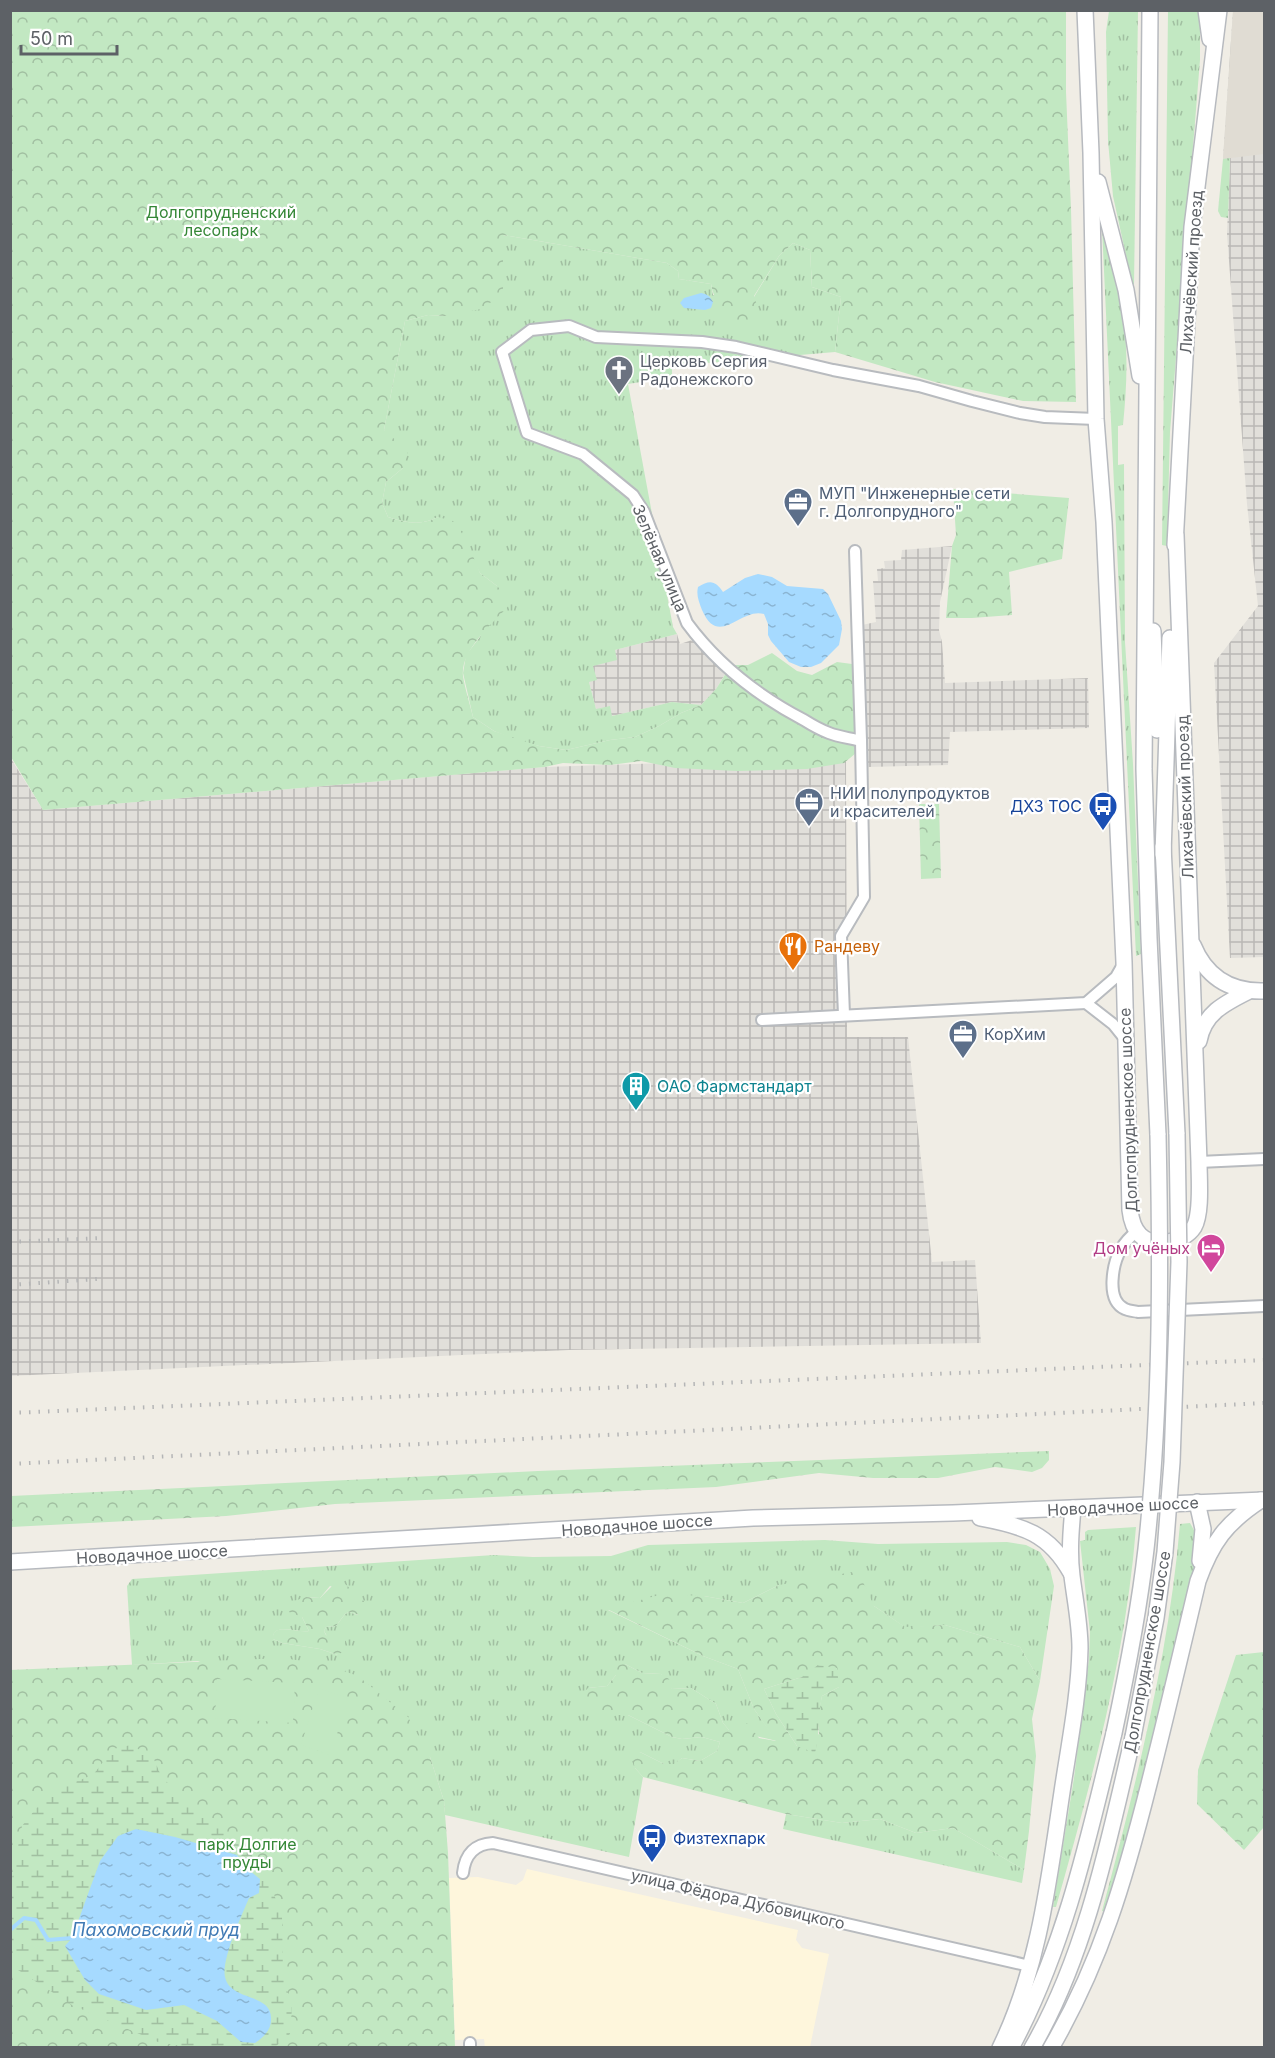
<svg xmlns="http://www.w3.org/2000/svg" width="1275" height="2058" font-family="Inter,sans-serif">
	<style>
		.commercial { fill: #fef6dc }
		.industrial { fill: url(#industrial-grid) }
		.education { fill: #e0dcd3 }
		.grass { fill: url(#grass-tufts); fill-rule: evenodd }
		.forest { fill: url(#forest-crowns); fill-rule: evenodd }
		.wetland { fill: url(#wetland-marsh); fill-rule: evenodd }
		.pitch { fill: #c2e8c2 }
		.water { fill: url(#water-ripples) }
		.lines { fill: none; stroke-linecap: round; stroke-linejoin: round }
		.stream { stroke: #a6daff; stroke-width: 4 }
		.street-casing { stroke: #b8bbbf; stroke-width: 14 }
		.secondary-casing { stroke: #b7babf; stroke-width: 18 }
		.street { stroke: #fff; stroke-width: 10 }
		.secondary { stroke: #fff; stroke-width: 15 }
		.rail { stroke: #b4b5b6; stroke-width: 4; stroke-dasharray: 1.5 8; stroke-linecap: butt }
		.secondary-bridge-casing { stroke: #b7babf; stroke-width: 18; stroke-linecap: butt }
		.secondary-bridge { stroke: #fff; stroke-width: 15 }
		.labels { text-anchor: middle; stroke-width: 4.5; stroke-linejoin: round; paint-order: stroke }
		.park-label { font-size: 16px; fill: #348736; stroke: #fff }
		.street-label { font-size: 16px; fill: #5d6166; stroke: #fff }
		.worship-label { font-size: 16px; fill: #5b616d; stroke: #fff; text-anchor: start }
		.service-label { font-size: 16px; fill: #4e5e75; stroke: #fff; text-anchor: start }
		.transit-label { font-size: 16px; fill: #164399; stroke: #fff; text-anchor: end }
		.food-label { font-size: 16px; fill: #c56008; stroke: #fff; text-anchor: start }
		.culture-label { font-size: 16px; fill: #0d838f; stroke: #fff; text-anchor: start }
		.hotel-label { font-size: 16px; fill: #b23c85; stroke: #fff; text-anchor: end }
		.water-label { font-size: 18px; font-style: italic; fill: #407ab4; stroke: #fff }
	</style>
	<defs>
		<pattern id="industrial-grid" width="8" height="8" patternUnits="userSpaceOnUse" patternTransform="scale(1.5)"><rect width="8" height="8" fill="#e1dfda"/><path d="M0 4h8M4 0v8" fill="none" stroke="#bab8b5"/></pattern>
		<pattern id="grass-tufts" width="24" height="20" patternUnits="userSpaceOnUse" patternTransform="scale(1.5)"><rect width="24" height="20" fill="#c2e8c2"/><path d="M3 7l-1-3M5 7V3M7 7l1-3M15 17l-1-3M17 17v-4M19 17l1-3" fill="none" stroke="#a1bfa1"/></pattern>
		<pattern id="forest-crowns" width="20" height="18" patternUnits="userSpaceOnUse" patternTransform="scale(1.5)"><rect width="20" height="18" fill="#c2e8c2"/><path d="M2 6a3 3 0 1 1 6 0M12 15a3 3 0 1 1 6 0" fill="none" stroke="#a1bfa1"/></pattern>
		<pattern id="wetland-marsh" width="20" height="14" patternUnits="userSpaceOnUse" patternTransform="scale(1.5)"><rect width="20" height="14" fill="#c2e8c2"/><path d="M1 5h8M5 5V1M11 12h8M15 12V8" fill="none" stroke="#a1bfa1"/></pattern>
		<pattern id="water-ripples" width="26" height="14" patternUnits="userSpaceOnUse" patternTransform="scale(1.5)"><rect width="26" height="14" fill="#a6daff"/><path d="M2 4q2-2 4 0t4 0M15 11q2-2 4 0t4 0" fill="none" stroke="#8ab4d2"/></pattern>
	</defs>
	<rect width="100%" height="100%" fill="#f0ede5"/>
	<polygon class="commercial" points="527,1869 798,1930 796,1940 802,1948 829,1954 810,2047 485,2048 484,2039 455,2040 449,1878 478,1877 516,1885 523,1880"/>
	<g class="industrial">
		<polygon points="1233,11 1264,11 1264,957 1230,958 1214,663 1258,606 1247,504 1227,234 1230,159 1223,159"/>
		<polygon points="952,546 940,602 939,630 942,642 945,683 1088,678 1089,728 950,732 948,765 868,767 862,625 876,622 873,581 878,581 877,569 885,568 884,561 901,560 902,550"/>
		<polygon points="677,634 680,644 698,638 728,669 716,689 701,705 672,702 612,716 596,709 589,682 593,666 615,650"/>
		<polygon points="10,757 43,810 545,767 846,757 847,1037 908,1037 932,1262 975,1260 981,1343 569,1350 11,1376"/>
	</g>
	<polygon class="education" points="1233,11 1264,11 1264,154 1223,159"/>
	<g class="grass">
		<polygon points="1109,11 1138,11 1134,285 1132,283 1113,196 1108,141 1106,32"/>
		<polygon points="1168,11 1198,11 1200,22 1200,60 1170,432 1167,546 1162,545"/>
		<polygon points="1230,158 1228,218 1221,217 1218,211 1223,159"/>
		<path d="M 1102,228 L 1104,230 C 1112,264 1123,298 1125,333 C 1128,364 1126,395 1123,425 L 1118,426 L 1118,465 L 1124,464 L 1125,642 L 1133,764 L 1141,954 L 1136,956 Z"/>
		<path d="M 503,235 L 667,263 L 678,271 L 679,279 L 711,284 L 713,295 L 754,297 L 779,256 L 793,243 L 810,250 L 812,287 L 841,297 L 835,352 L 672,366 L 672,377 L 628,384 L 673,627 L 677,634 L 615,650 L 617,660 L 593,666 L 597,680 L 589,682 L 596,709 L 610,706 L 612,716 L 672,702 L 701,705 L 681,713 L 659,726 L 635,737 L 610,740 L 566,750 L 539,746 L 520,741 L 494,731 L 473,717 L 463,673 L 466,655 L 480,637 L 497,586 L 480,573 L 473,560 L 438,517 C 421,526 406,523 388,517 L 382,503 L 386,482 L 403,468 L 384,430 L 405,321 L 428,315 L 445,316 Z"/>
		<path d="M 1190,1523 L 1195,1532 L 1193,1546 L 1199,1549 L 1191,1589 L 1130,1833 L 1106,1912 L 1102,1911 C 1136,1784 1169,1655 1180,1524 Z"/>
		<path d="M 1136,1527 C 1126,1657 1091,1783 1056,1907 L 1053,1907 L 1074,1778 L 1089,1659 L 1090,1632 L 1080,1541 L 1085,1540 L 1085,1532 L 1088,1530 Z"/>
		<path d="M 825,1540 L 878,1544 L 1007,1542 L 1026,1545 L 1040,1552 L 1050,1569 L 1054,1586 L 1040,1681 L 1020,1647 L 945,1625 L 906,1628 L 874,1606 L 779,1585 L 743,1603 L 704,1596 L 608,1610 L 703,1656 L 738,1669 L 754,1709 L 777,1741 L 729,1730 L 723,1723 L 716,1704 L 691,1688 L 672,1689 L 661,1674 L 642,1673 L 625,1664 L 607,1686 L 588,1688 L 597,1714 L 628,1715 L 672,1737 L 682,1739 L 702,1737 L 720,1742 L 717,1751 L 700,1761 L 682,1758 L 675,1764 L 664,1764 L 640,1752 L 635,1768 L 643,1777 L 629,1857 L 445,1815 L 444,1801 L 430,1757 L 198,1661 L 132,1665 L 127,1586 L 132,1579 L 494,1555 L 533,1557 L 611,1556 L 648,1545 ZM 330,1586 C 352,1594 355,1591 358,1615 L 349,1612 L 345,1614 L 336,1626 L 326,1627 L 324,1631 L 338,1655 L 320,1649 L 282,1643 L 273,1639 C 272,1622 297,1633 309,1631 L 302,1617 L 306,1597 L 320,1598 Z"/>
		<polygon points="786,1814 842,1823 880,1819 916,1833 953,1828 1024,1870 1022,1883 783,1829"/>
	</g>
	<g class="forest">
		<path d="M 11,11 L 1066,11 L 1066,92 L 1071,209 L 1076,402 L 1023,401 L 935,382 L 835,352 L 841,297 L 812,287 L 810,250 L 793,243 L 779,256 L 754,296 L 761,318 L 753,327 L 735,326 C 724,313 714,302 711,284 L 679,279 L 678,271 L 667,263 L 503,235 L 503,294 L 481,309 L 445,316 L 428,315 L 405,321 L 384,430 L 408,451 L 403,468 L 386,482 L 382,503 L 388,517 C 406,523 421,526 438,517 L 453,521 L 466,539 L 480,573 L 497,586 L 512,602 C 496,621 460,649 463,676 C 465,689 470,704 473,717 L 494,731 L 539,746 L 566,750 L 610,740 L 635,737 L 659,726 L 681,713 L 701,705 L 716,689 L 731,665 L 748,665 L 772,653 L 797,671 L 812,675 L 837,662 L 852,664 L 857,728 L 856,753 L 844,763 L 807,769 L 738,771 L 675,768 L 641,761 L 610,765 L 563,763 L 545,767 L 43,810 L 11,757 Z"/>
		<polygon points="953,489 1069,498 1062,559 1009,572 1012,615 972,618 946,618 952,546 956,535"/>
		<polygon points="919,804 939,804 941,878 921,879"/>
		<polygon points="1049,1451 1049,1460 1042,1468 1032,1472 995,1467 938,1478 873,1478 819,1473 716,1487 335,1504 226,1516 11,1527 11,1496 538,1471"/>
		<path d="M 858,1571 L 874,1606 L 905,1627 L 945,1625 L 1020,1647 L 1040,1681 L 1032,1719 L 1036,1756 L 1029,1831 L 1024,1870 L 953,1828 L 916,1833 L 880,1819 L 842,1823 L 786,1814 L 643,1777 L 635,1768 L 632,1757 L 640,1752 L 664,1764 L 674,1764 L 682,1758 L 700,1761 L 717,1751 L 720,1742 L 702,1737 L 682,1739 L 672,1737 L 628,1715 L 597,1715 L 582,1703 L 582,1694 L 588,1688 L 607,1686 L 616,1675 L 616,1665 L 625,1664 L 642,1673 L 661,1674 L 669,1679 L 672,1689 L 691,1688 L 716,1704 L 723,1723 L 729,1730 L 747,1723 L 759,1738 L 776,1741 L 754,1709 L 738,1669 L 703,1656 L 607,1609 L 663,1594 L 704,1596 L 743,1603 L 779,1585 ZM 802,1677 L 839,1687 L 822,1696 L 818,1715 L 819,1734 L 797,1746 L 776,1714 L 764,1689 Z"/>
		<path d="M 335,1583 L 345,1584 L 352,1590 L 352,1594 L 356,1598 L 369,1603 L 368,1612 C 361,1617 356,1614 349,1612 L 345,1614 L 336,1626 L 326,1627 L 324,1631 L 326,1635 L 345,1641 L 345,1650 L 338,1655 L 320,1649 L 282,1643 L 273,1639 C 271,1622 297,1633 309,1631 L 302,1617 L 289,1612 L 291,1602 L 306,1597 L 320,1598 Z"/>
		<polygon points="1264,1652 1264,1827 1244,1850 1197,1804 1198,1770 1236,1655"/>
		<polygon points="282,1658 324,1664 358,1676 408,1717 430,1757 444,1801 448,1853 455,2047 11,2047 10,1670"/>
	</g>
	<g class="wetland">
		<path d="M 818,1665 L 837,1668 L 839,1687 L 822,1696 C 818,1715 820,1734 815,1753 L 797,1746 L 776,1714 L 764,1689 L 802,1677 Z"/>
		<path d="M 131,1745 L 153,1757 L 162,1778 L 264,1866 L 282,1917 L 283,1975 L 292,2008 L 290,2034 L 275,2047 L 187,2047 L 158,2042 L 72,2005 L 18,1970 L 11,1944 L 11,1884 L 22,1826 L 49,1792 L 93,1775 L 113,1749 ZM 136,1829 L 175,1837 L 237,1855 L 250,1872 L 260,1879 C 249,1897 218,1960 225,1979 C 230,1993 252,1999 264,2003 L 241,2042 L 217,2021 L 184,2005 L 146,2010 L 65,1946 L 72,1938 L 118,1836 Z"/>
	</g>
	<g class="pitch">
		<polygon points="217,1679 295,1683 293,1723 215,1718"/>
		<polygon points="319,1688 349,1698 330,1755 301,1745"/>
	</g>
	<g class="water">
		<path d="M 701,293 C 707,294 710,296 713,302 L 711,308 L 705,310 L 684,308 L 680,303 L 684,298 Z"/>
		<path d="M 758,574 L 772,577 L 787,586 L 823,589 L 828,594 L 841,621 L 842,629 L 839,645 L 821,663 L 811,667 L 801,667 L 789,662 L 771,641 L 768,635 L 768,624 L 764,614 C 740,607 719,649 702,610 C 699,602 696,595 698,587 C 710,579 716,581 723,592 L 745,578 Z"/>
		<path d="M 136,1829 L 175,1837 L 237,1855 L 250,1871 L 260,1879 L 259,1893 L 249,1898 C 242,1915 221,1960 225,1977 C 230,2001 270,1993 271,2017 C 272,2029 265,2036 255,2043 L 241,2042 L 217,2021 L 184,2005 L 146,2010 L 99,1994 L 85,1980 L 65,1946 L 72,1938 L 100,1861 L 118,1836 Z"/>
	</g>
	<g class="lines">
		<polyline class="stream" points="10,1930 24,1918 36,1920 48,1940 72,1938"/>
		<g class="street-casing">
			<g id="street">
				<polyline points="855,551 861,741"/>
				<polyline points="1086,1003 1113,1024 1125,1039"/>
				<path d="M 844,1015 L 841,936 L 864,897 L 861,741 C 850,738 839,737 829,733 C 821,730 812,725 804,720 C 758,696 718,665 687,623 L 644,512 L 633,495 L 583,454 L 527,433 L 502,352 L 531,330 L 569,326 L 596,337 L 702,342 L 736,347 L 833,370 L 919,386 L 972,401 L 1020,413 L 1045,417 L 1096,419"/>
				<polyline points="762,1020 1086,1003 1116,977 1124,963"/>
				<polyline points="1199,1162 1264,1159"/>
				<path d="M 1137,1231 C 1131,1236 1125,1242 1121,1249 C 1113,1263 1105,1300 1125,1309 C 1129,1311 1134,1311 1138,1312 L 1264,1306"/>
				<path d="M 463,1873 C 465,1854 475,1844 493,1843 L 1030,1966"/>
				<polyline points="470,2043 470,2048"/>
			</g>
		</g>
		<g class="secondary-casing">
			<g id="secondary">
				<path d="M 1085,10 L 1091,153 L 1096,419 L 1104,522 L 1124,962 L 1130,1210 C 1131,1219 1133,1228 1140,1235 C 1153,1248 1184,1243 1194,1227 C 1202,1213 1199,1179 1199,1162 L 1176,535"/>
				<polyline points="1150,10 1144,769 1149,938 1158,1135"/>
				<polyline points="1206,10 1210,39"/>
				<polyline points="1098,182 1126,290 1140,376"/>
				<polyline points="1175,545 1192,227 1219,10"/>
				<polyline points="1153,631 1157,730"/>
				<polyline points="1163,846 1177,1134"/>
				<polyline points="1163,855 1170,638"/>
				<path d="M 1193,945 C 1206,977 1230,992 1264,991"/>
				<path d="M 1199,1041 C 1204,1013 1225,1003 1249,991"/>
				<polyline points="1197,1502 1203,1529 1200,1561"/>
				<path d="M 980,1518 C 1023,1526 1049,1533 1071,1573"/>
				<polyline points="10,1562 753,1518 953,1513 1264,1500"/>
				<path d="M 1000,2048 C 1039,1968 1049,1879 1062,1792 C 1069,1745 1079,1696 1080,1648 C 1080,1624 1075,1600 1072,1576 C 1069,1553 1071,1530 1073,1508"/>
				<path d="M 1011,2048 C 1064,1949 1088,1841 1114,1733"/>
				<path d="M 1032,2048 C 1086,1955 1109,1840 1133,1737"/>
				<path d="M 1051,2048 C 1101,1962 1125,1879 1149,1784 C 1166,1717 1182,1649 1198,1581 C 1212,1542 1226,1523 1261,1500"/>
			</g>
		</g>
		<use href="#street" class="street"/>
		<use href="#secondary" class="secondary"/>
		<g class="rail">
			<polyline points="10,1242 103,1238"/>
			<polyline points="10,1285 97,1279"/>
			<polyline points="10,1413 1264,1360"/>
			<polyline points="10,1464 1264,1403"/>
		</g>
		<g class="secondary-bridge-casing">
			<g id="secondary-bridge">
				<path d="M 1114,1733 C 1127,1672 1139,1611 1146,1549 C 1161,1412 1161,1273 1158,1135"/>
				<polyline points="1133,1737 1156,1618 1165,1552 1172,1462 1179,1262 1177,1134"/>
			</g>
		</g>
		<use href="#secondary-bridge" class="secondary-bridge"/>
	</g>
	<defs>
		<g id="church-pin" transform="scale(1.5)"><path d="M0 17L-7.5 6A9.5 9.5 0 1 1 7.5 6Z" fill="#6b7280" stroke="#fff"/><path d="M-1.2-6h2.4v3.5h3.3v2.4h-3.3V6h-2.4V-.1h-3.3v-2.4h3.3Z" fill="#fff"/></g>
		<g id="office-pin" transform="scale(1.5)"><path d="M0 17L-7.5 6A9.5 9.5 0 1 1 7.5 6Z" fill="#5c6f8a" stroke="#fff"/><path d="M-6-3h4V-5.5h4V-3h4V5H-6ZM-1-4.5V-3h2v-1.5ZM-6 0V1H6V0Z" fill="#fff"/></g>
		<g id="bus-pin" transform="scale(1.5)"><path d="M0 17L-7.5 6A9.5 9.5 0 1 1 7.5 6Z" fill="#1a4fb4" stroke="#fff"/><path d="M-5-6H5V4H4V6H2V4H-2V6H-4V4H-5ZM-3.5-4V0h7V-4ZM-3.5 1.2v1.5H-2V1.2ZM2 1.2v1.5H3.5V1.2Z" fill="#fff"/></g>
		<g id="restaurant-pin" transform="scale(1.5)"><path d="M0 17L-7.5 6A9.5 9.5 0 1 1 7.5 6Z" fill="#e8710a" stroke="#fff"/><path d="M-5-6h1v4h1v-4h1v4h1v-4h1v5L-1.5 .5V6h-2V.5L-5-1ZM5-6V6H3V1.5H1.5Q1.5-4 5-6Z" fill="#fff"/></g>
		<g id="building-pin" transform="scale(1.5)"><path d="M0 17L-7.5 6A9.5 9.5 0 1 1 7.5 6Z" fill="#0f9aa8" stroke="#fff"/><path d="M-4-6H4V6H1V3H-1V6H-4ZM-2.5-4.3h1.7v1.8h-1.7ZM.8-4.3h1.7v1.8H.8ZM-2.5-1h1.7V.8h-1.7ZM.8-1h1.7V.8H.8Z" fill="#fff"/></g>
		<g id="hotel-pin" transform="scale(1.5)"><path d="M0 17L-7.5 6A9.5 9.5 0 1 1 7.5 6Z" fill="#d1479c" stroke="#fff"/><path d="M-6-4.5h1.5V1H6V5H4.5V3h-9V5H-6ZM-4 0a1.8 1.8 0 1 1 3.6 0ZM.5 0V-2.5h3Q6-2.5 6 0Z" fill="#fff"/></g>
	</defs>
	<g fill-rule="evenodd">
		<use href="#church-pin" x="619" y="370"/>
		<use href="#office-pin" x="798" y="502"/>
		<use href="#office-pin" x="809" y="802"/>
		<use href="#bus-pin" x="1103" y="806"/>
		<use href="#restaurant-pin" x="793" y="946"/>
		<use href="#office-pin" x="963" y="1034"/>
		<use href="#building-pin" x="636" y="1086"/>
		<use href="#hotel-pin" x="1211" y="1248"/>
		<use href="#bus-pin" x="652" y="1838"/>
	</g>
	<g class="labels">
		<g class="park-label">
			<text x="221" y="218">Долгопрудненский<tspan x="221" dy="18">лесопарк</tspan></text>
			<text x="247" y="1850">парк Долгие<tspan x="247" dy="18">пруды</tspan></text>
		</g>
		<g class="street-label">
			<text transform="translate(1191 272) rotate(-86)" y="6">Лихачёвский проезд</text>
			<text transform="translate(660 558) rotate(67)" y="6">Зелёная улица</text>
			<text transform="translate(1185 797) rotate(-92)" y="6">Лихачёвский проезд</text>
			<text transform="translate(1128 1110) rotate(-92)" y="6">Долгопрудненское шоссе</text>
			<text transform="translate(1123 1506) rotate(-3)" y="6">Новодачное шоссе</text>
			<text transform="translate(637 1525) rotate(-4)" y="6">Новодачное шоссе</text>
			<text transform="translate(152 1554) rotate(-3)" y="6">Новодачное шоссе</text>
			<text transform="translate(1147 1652) rotate(-80)" y="6">Долгопрудненское шоссе</text>
			<text transform="translate(738 1899) rotate(13)" y="6">улица Фёдора Дубовицкого</text>
		</g>
		<g class="worship-label">
			<text x="640" y="367">Церковь Сергия<tspan x="640" dy="18">Радонежского</tspan></text>
		</g>
		<g class="service-label">
			<text x="819" y="499">МУП "Инженерные сети<tspan x="819" dy="18">г. Долгопрудного"</tspan></text>
			<text x="830" y="799">НИИ полупродуктов<tspan x="830" dy="18">и красителей</tspan></text>
			<text x="984" y="1040">КорХим</text>
		</g>
		<g class="transit-label">
			<text x="1082" y="812">ДХЗ ТОС</text>
			<text x="673" y="1844" text-anchor="start">Физтехпарк</text>
		</g>
		<g class="food-label">
			<text x="814" y="952">Рандеву</text>
		</g>
		<g class="culture-label">
			<text x="657" y="1092">ОАО Фармстандарт</text>
		</g>
		<g class="hotel-label">
			<text x="1190" y="1254">Дом учёных</text>
		</g>
		<g class="water-label">
			<text x="156" y="1936">Пахомовский пруд</text>
		</g>
	</g>
	<rect width="1275" height="2058" fill="none" stroke="#5d6166" stroke-width="24"/>
	<path d="M21 45v9h96v-9" fill="none" stroke="#5d6166" stroke-width="3"/>
	<text x="30" y="45" font-size="18" fill="#5d6166" stroke="#ffffff" stroke-width="4.5" paint-order="stroke">50 m</text>
</svg>
